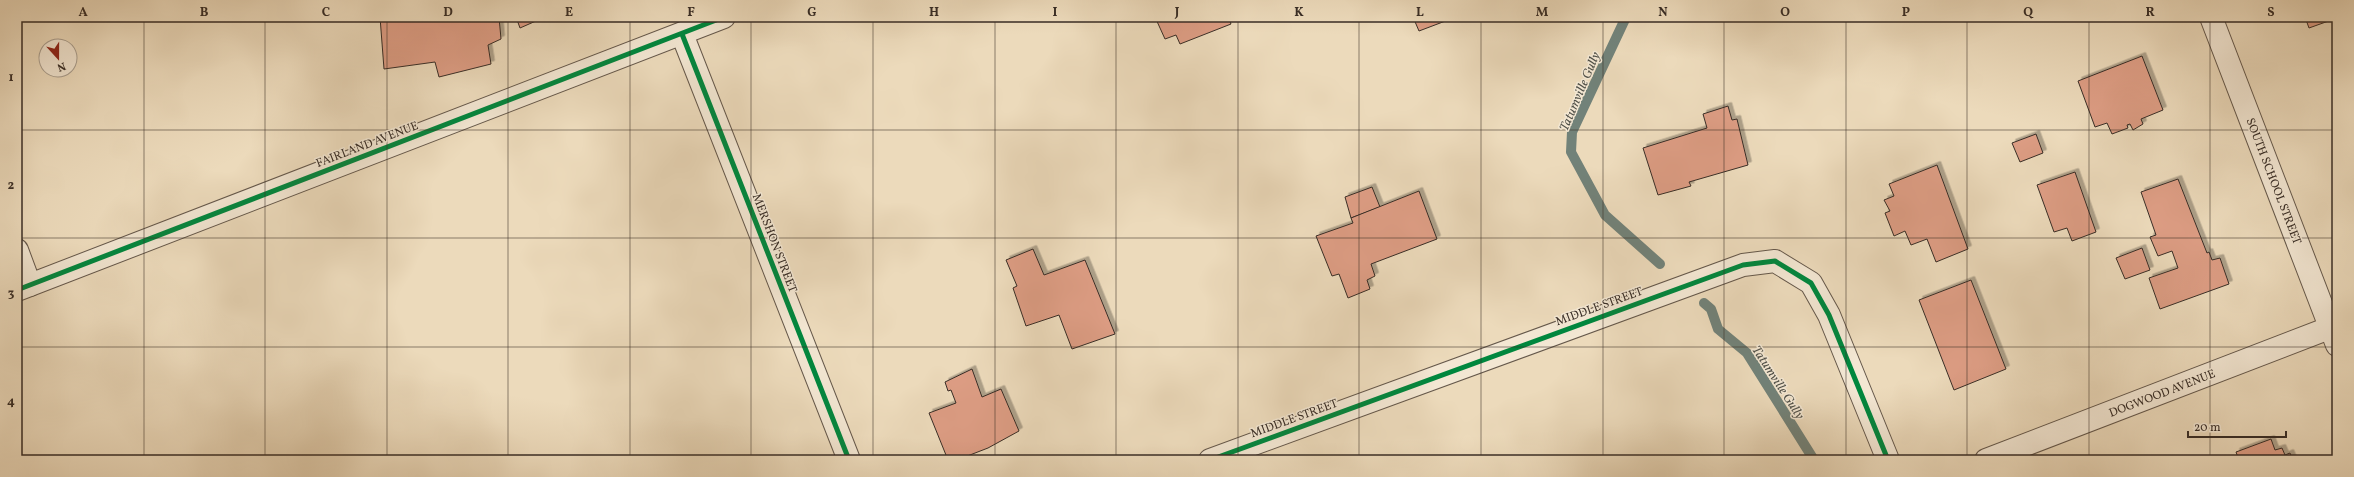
<svg xmlns="http://www.w3.org/2000/svg" width="2354" height="477" font-family="Vollkorn,serif">
	<style>
		.lines { fill: none; stroke-linecap: round; stroke-linejoin: round }
		.stream { stroke: #728279; stroke-width: 10 }
		.building { fill: #dd9d84; stroke: #382d26; filter: url(#shadow) }
		.minor-casing { stroke: #65584b; stroke-width: 24 }
		.minor { stroke: #f3e7d3; stroke-width: 22 }
		.cycleway-casing { stroke: #f3e7d3; stroke-width: 8 }
		.cycleway { stroke: #00873e; stroke-width: 5 }
		.grid { fill: none; stroke: #382d26; stroke-width: 1; stroke-opacity: 0.55 }
		.labels { text-anchor: middle; stroke-width: 3; stroke-linejoin: round; paint-order: stroke }
		.street-label { font-size: 12px; fill: #382d26; stroke: #f3e7d3 }
		.water-label { font-size: 13px; font-style: italic; fill: #505048; stroke: #f3e7d3 }
		.neatline { fill: none; stroke: #382d26; stroke-width: 1.5 }
		.grid-label { font-size: 13px; text-anchor: middle; font-weight: bold; fill: #382d26 }
	</style>
	<defs>
		<filter id="shadow"><feDropShadow dx="3.5" dy="-3.5" stdDeviation="0" flood-color="#0004"/></filter>
	</defs>
	<rect width="100%" height="100%" fill="#ecdabb"/>
	<filter id="stains"><feTurbulence type="fractalNoise" baseFrequency=".005" numOctaves="4"/><feColorMatrix values="0 0 0 0 .2 0 0 0 0 .09 0 0 0 0 .02 0 0 0 .5 -.17"/></filter>
	<radialGradient id="worn" r=".72"><stop offset=".6" stop-color="#630" stop-opacity="0"/><stop offset="1" stop-color="#630" stop-opacity=".3"/></radialGradient>
	<g class="lines">
		<g class="stream">
			<polyline points="1626,17 1572,132 1571,152 1605,215 1660,264"/>
			<polyline points="1704,303 1711,309 1718,329 1747,353 1814,460"/>
		</g>
	</g>
	<g class="building">
		<polygon points="380,17 499,17 501,39 488,45 491,64 439,77 435,62 384,69"/>
		<polygon points="516,17 545,17 520,28"/>
		<polygon points="1155,17 1228,17 1231,24 1180,44 1176,35 1165,39"/>
		<polygon points="1413,17 1456,17 1419,31"/>
		<polygon points="2305,17 2337,17 2337,18 2309,28"/>
		<polygon points="2142,56 2163,110 2141,119 2143,124 2133,130 2130,124 2127,125 2128,128 2112,134 2107,123 2095,127 2078,81"/>
		<polygon points="1728,106 1732,120 1737,119 1748,165 1689,182 1691,186 1658,195 1643,148 1707,128 1703,114"/>
		<polygon points="2036,134 2043,153 2020,162 2012,143"/>
		<polygon points="1937,165 1968,249 1936,262 1927,239 1911,245 1905,231 1894,236 1885,213 1890,211 1884,200 1894,196 1889,184"/>
		<polygon points="2075,172 2096,232 2072,241 2067,228 2054,232 2037,185"/>
		<polygon points="2178,179 2207,253 2209,252 2212,260 2220,258 2229,284 2160,309 2149,278 2178,268 2172,251 2158,256 2150,237 2156,235 2141,192"/>
		<polygon points="1372,187 1380,207 1351,218 1345,197"/>
		<polygon points="1419,191 1437,239 1371,264 1375,276 1367,280 1370,289 1348,298 1339,274 1332,276 1316,236 1353,223 1351,218"/>
		<polygon points="2142,248 2150,270 2125,279 2116,258"/>
		<polygon points="1033,249 1044,275 1085,260 1115,334 1072,349 1059,315 1026,326 1013,288 1017,286 1006,260"/>
		<polygon points="1971,280 2006,369 1954,390 1919,300"/>
		<polygon points="972,369 982,397 1001,389 1019,431 988,448 957,460 948,460 929,413 956,403 951,390 948,391 945,382"/>
		<polygon points="2271,439 2275,450 2282,448 2285,455 2290,453 2293,460 2239,460 2236,452"/>
	</g>
	<g class="lines">
		<g class="minor-casing">
			<g id="minor">
				<polyline points="2211,17 2337,345"/>
				<polyline points="682,34 849,460"/>
				<polyline points="17,250 30,285"/>
				<polyline points="17,290 724,17"/>
				<polyline points="1210,460 1743,265 1775,261 1811,283 1829,315 1888,460"/>
				<polyline points="1986,460 2337,325"/>
			</g>
		</g>
		<use href="#minor" class="minor"/>
		<g class="cycleway-casing">
			<g id="cycleway">
				<polyline points="682,34 849,460"/>
				<polyline points="17,290 724,17"/>
				<polyline points="1210,460 1743,265 1775,261 1811,283 1829,315 1888,460"/>
			</g>
		</g>
		<use href="#cycleway" class="cycleway"/>
	</g>
	<path class="grid" d="M 144,17 L 144,460M 265,17 L 265,460M 387,17 L 387,460M 508,17 L 508,460M 630,17 L 630,460M 751,17 L 751,460M 873,17 L 873,460M 995,17 L 995,460M 1116,17 L 1116,460M 1238,17 L 1238,460M 1359,17 L 1359,460M 1481,17 L 1481,460M 1603,17 L 1603,460M 1724,17 L 1724,460M 1846,17 L 1846,460M 1967,17 L 1967,460M 2089,17 L 2089,460M 2210,17 L 2210,460M 17,130 L 2337,130M 17,238 L 2337,238M 17,347 L 2337,347"/>
	<g class="labels">
		<g class="street-label">
			<text transform="translate(367 144) rotate(-21)" y="4">FAIRLAND AVENUE</text>
			<text transform="translate(2274 181) rotate(69)" y="4">SOUTH SCHOOL STREET</text>
			<text transform="translate(775 243) rotate(69)" y="4">MERSHON STREET</text>
			<text transform="translate(1599 306) rotate(-20)" y="4">MIDDLE STREET</text>
			<text transform="translate(2162 393) rotate(-21)" y="4">DOGWOOD AVENUE</text>
			<text transform="translate(1294 418) rotate(-20)" y="4">MIDDLE STREET</text>
		</g>
		<g class="water-label">
			<text transform="translate(1579 91) rotate(-67)" y="5">Tatumville Gully</text>
			<text transform="translate(1779 382) rotate(57)" y="5">Tatumville Gully</text>
		</g>
	</g>
	<rect width="2354" height="477" fill="none" stroke="#ecdabb" stroke-width="44"/>
	<g transform="translate(58 58) rotate(159)"><circle r="19" fill="#f3e7d3" stroke="#a89d8e"/>
	<path d="M0-3L7 15L0 10L-7 15Z" fill="#8f2418"/>
	<text y="-6" font-size="11" font-weight="bold" text-anchor="middle" fill="#382d26">N</text>
	</g>
	<path d="M2188 431v6h98v-6" fill="none" stroke="#382d26" stroke-width="2"/>
	<text x="2194" y="431" font-size="12" fill="#382d26" stroke="#f3e7d3" stroke-width="3" paint-order="stroke">20 m</text>
	<rect x="22" y="22" width="2310" height="433" class="neatline"/>
	<g class="grid-label">
		<text x="83" y="16">A</text>
		<text x="204" y="16">B</text>
		<text x="326" y="16">C</text>
		<text x="448" y="16">D</text>
		<text x="569" y="16">E</text>
		<text x="691" y="16">F</text>
		<text x="812" y="16">G</text>
		<text x="934" y="16">H</text>
		<text x="1055" y="16">I</text>
		<text x="1177" y="16">J</text>
		<text x="1299" y="16">K</text>
		<text x="1420" y="16">L</text>
		<text x="1542" y="16">M</text>
		<text x="1663" y="16">N</text>
		<text x="1785" y="16">O</text>
		<text x="1906" y="16">P</text>
		<text x="2028" y="16">Q</text>
		<text x="2150" y="16">R</text>
		<text x="2271" y="16">S</text>
		<text x="11" y="81">1</text>
		<text x="11" y="189">2</text>
		<text x="11" y="297">3</text>
		<text x="11" y="405">4</text>
	</g>
	<rect width="100%" height="100%" filter="url(#stains)"/>
	<rect width="100%" height="100%" fill="url(#worn)"/>
</svg>
